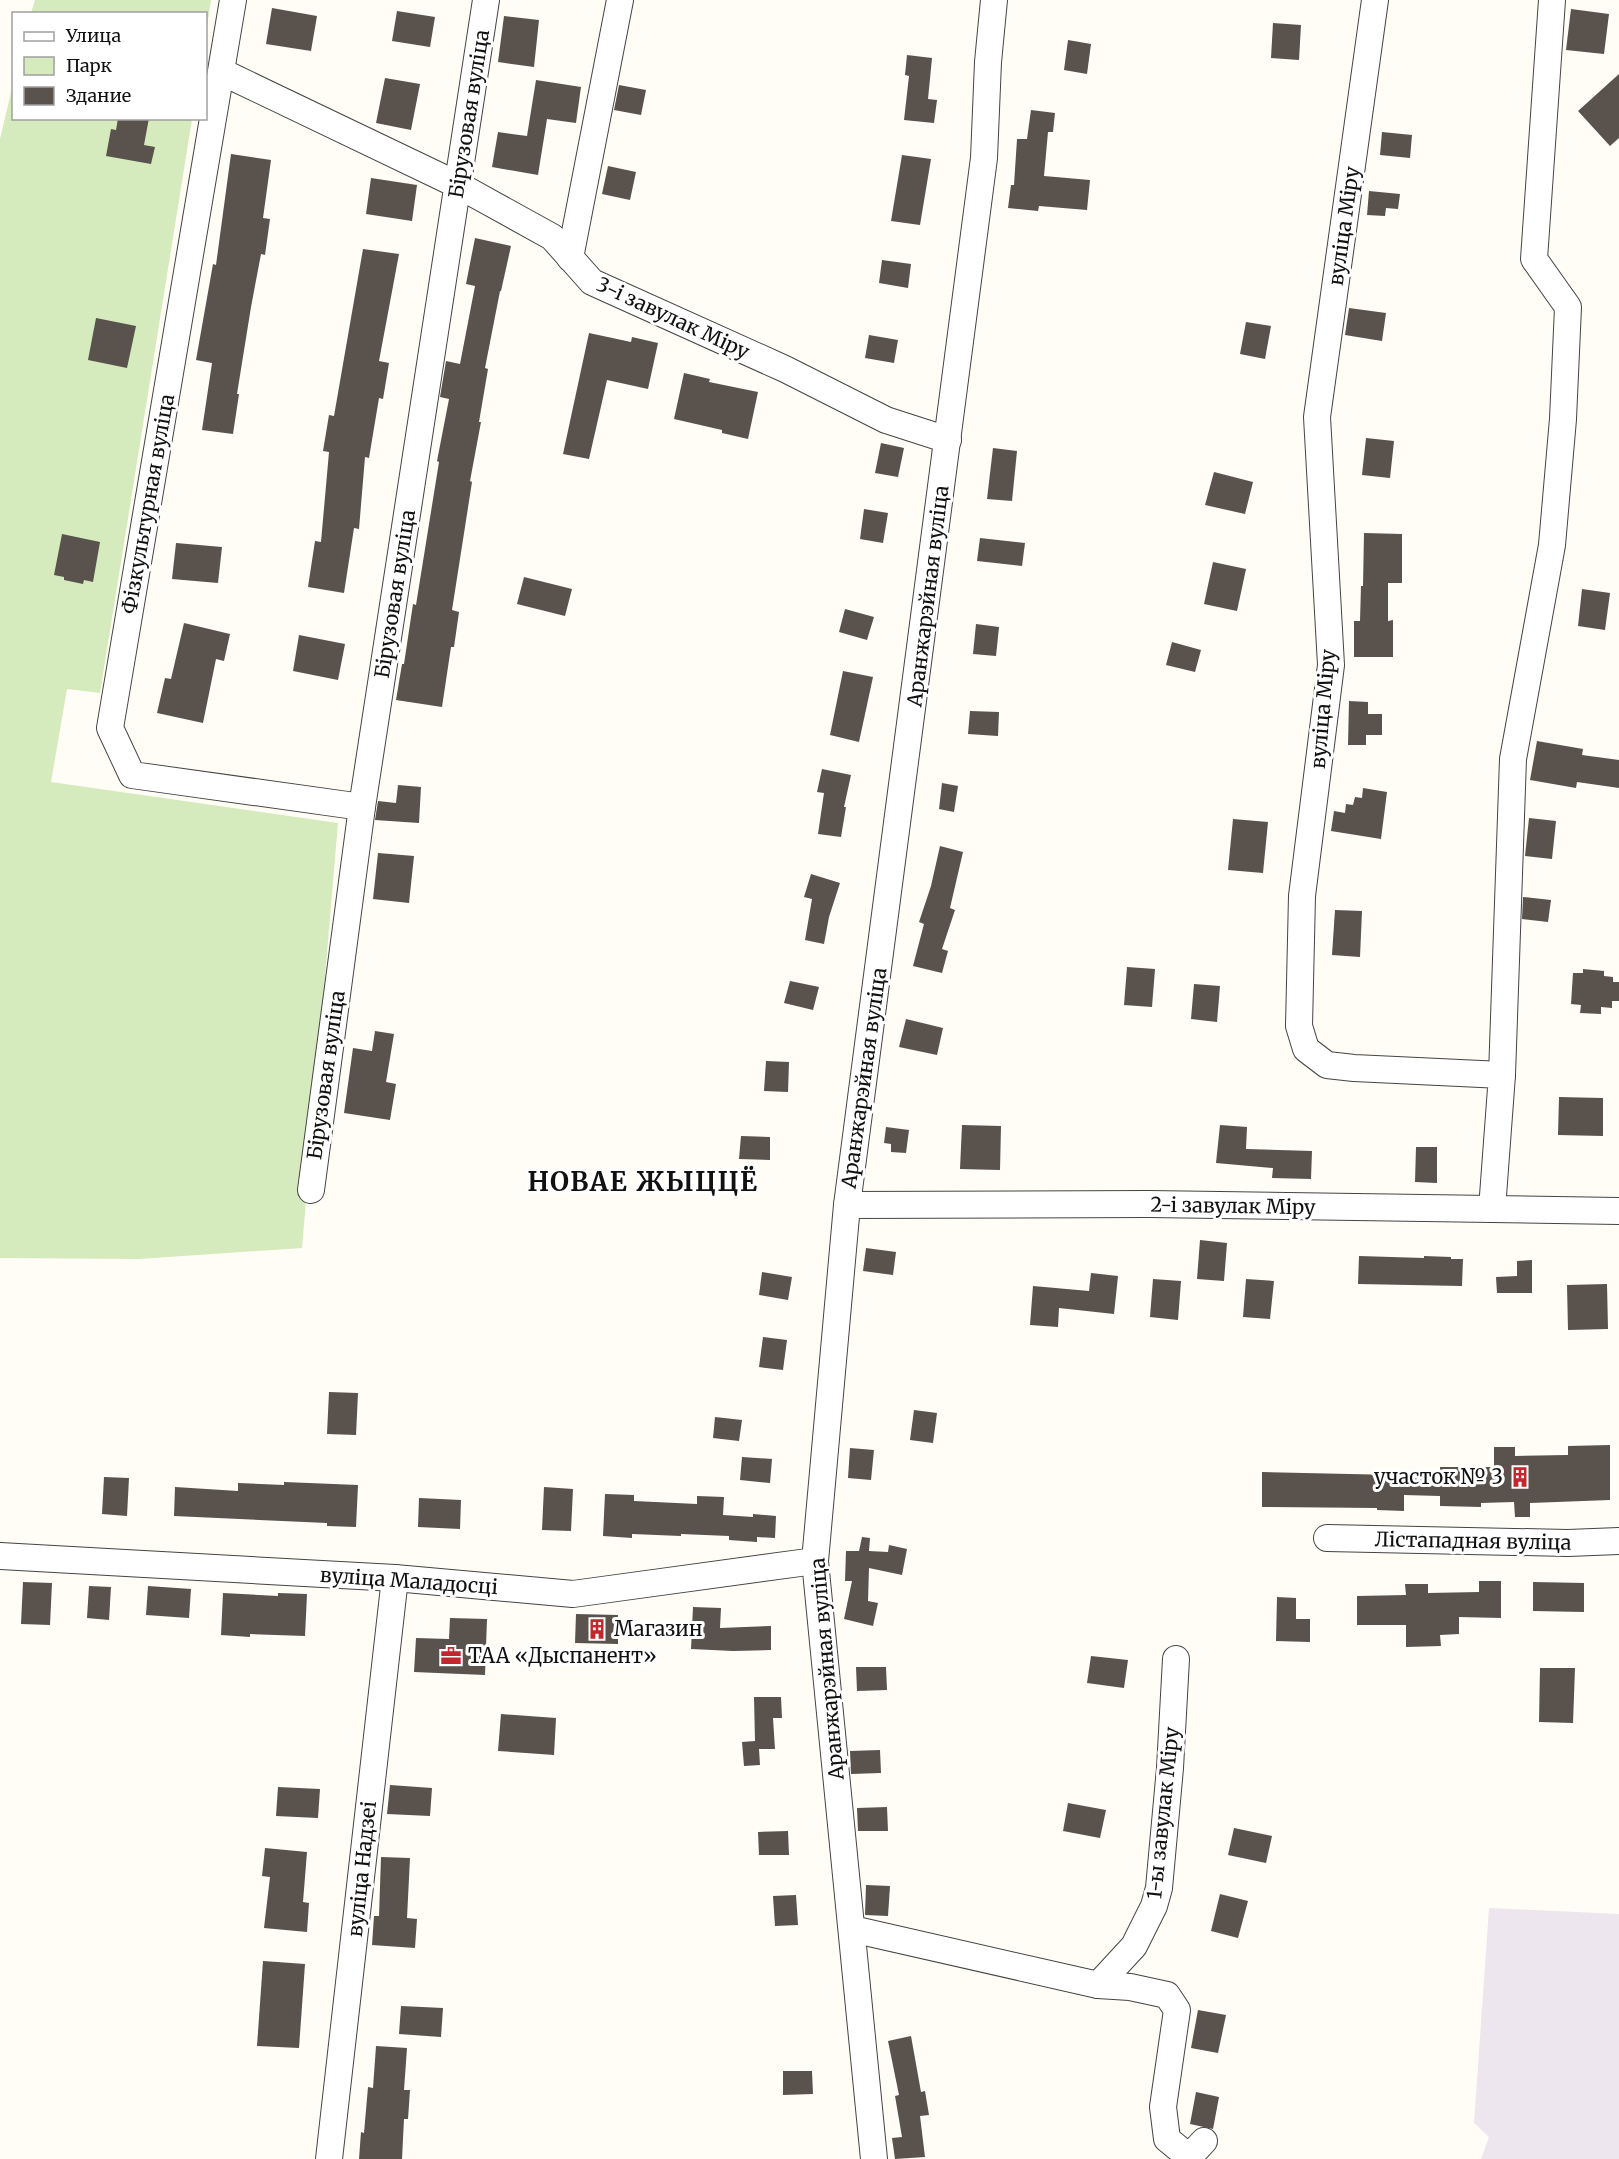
<svg xmlns="http://www.w3.org/2000/svg" width="1619" height="2159" font-family="Merriweather,serif">
	<style>
		.industrial { fill: #eee6ef }
		.green { fill: #d5ebbd }
		.building { fill: #5a524d }
		.lines { fill: none; stroke-linecap: round; stroke-linejoin: round }
		.minor-casing { stroke: #444; stroke-width: 28 }
		.minor { stroke: #fff; stroke-width: 26 }
		.labels { text-anchor: middle; stroke-width: 6; stroke-linejoin: round; paint-order: stroke }
		.street-label { font-size: 20px; fill: #111; stroke: #fff }
		.poi-label { font-size: 20px; fill: #111; stroke: #fff; text-anchor: start }
		.district-label { font-size: 26px; font-weight: bold; letter-spacing: 1.5px; fill: #111; stroke: #fff }
	</style>
	<rect width="100%" height="100%" fill="#fffdf5"/>
	<polygon class="industrial" points="1489,1908 1619,1914 1619,2159 1481,2159 1489,2137 1474,2123"/>
	<g class="green">
		<polygon points="35,0 211,0 206,33 206,14 31,13"/>
		<polygon points="13,84 14,118 192,119 100,693 67,689 51,782 338,823 302,1248 139,1259 0,1258 0,139"/>
	</g>
	<g class="building">
		<polygon points="272,8 317,16 311,51 266,44"/>
		<polygon points="1571,9 1609,14 1604,54 1566,50"/>
		<polygon points="397,11 435,17 430,47 392,41"/>
		<polygon points="504,16 539,20 534,67 498,62"/>
		<polygon points="1273,23 1301,25 1299,60 1271,58"/>
		<polygon points="1068,40 1091,44 1087,74 1064,70"/>
		<polygon points="907,55 932,58 928,99 937,100 934,123 904,120 909,76 905,75"/>
		<polygon points="1619,74 1619,138 1610,146 1578,111"/>
		<polygon points="385,78 420,84 411,130 376,123"/>
		<polygon points="536,80 581,87 576,123 547,119 538,175 492,167 498,132 527,136"/>
		<polygon points="619,85 646,90 641,115 614,110"/>
		<polygon points="1031,110 1055,113 1053,132 1048,132 1044,176 1090,180 1087,210 1039,206 1038,211 1008,208 1011,185 1014,185 1017,139 1027,139"/>
		<polygon points="118,118 149,118 144,145 155,147 151,164 106,156 111,129 116,130"/>
		<polygon points="1382,132 1412,135 1410,158 1380,155"/>
		<polygon points="231,154 271,160 263,218 270,219 265,255 261,254 251,307 237,394 239,394 233,434 202,430 212,363 196,360 213,264 216,265"/>
		<polygon points="902,155 931,159 920,225 891,221"/>
		<polygon points="608,166 636,172 630,200 602,194"/>
		<polygon points="371,178 417,185 412,221 366,214"/>
		<polygon points="1369,191 1400,194 1398,209 1386,208 1385,216 1367,215"/>
		<polygon points="475,238 511,246 501,291 500,291 485,368 488,369 479,422 481,422 470,481 472,482 452,610 459,612 454,647 451,647 442,707 396,700 402,664 404,664 413,604 416,605 439,462 437,461 449,399 440,397 446,361 460,364 475,286 466,284"/>
		<polygon points="363,249 399,254 379,361 389,363 383,399 379,398 369,458 365,457 359,529 354,528 344,593 308,587 315,541 321,542 329,452 323,451 329,415 334,416"/>
		<polygon points="882,260 911,264 908,288 879,283"/>
		<polygon points="1349,308 1386,313 1382,341 1345,335"/>
		<polygon points="96,318 136,326 127,368 88,360"/>
		<polygon points="1246,322 1271,326 1265,359 1240,354"/>
		<polygon points="589,333 631,342 632,337 658,343 648,389 607,380 589,459 563,454"/>
		<polygon points="869,335 898,340 894,363 865,358"/>
		<polygon points="684,373 710,379 709,382 758,392 748,439 722,433 722,430 674,419"/>
		<polygon points="1366,438 1394,441 1390,478 1362,475"/>
		<polygon points="881,443 904,448 898,477 875,473"/>
		<polygon points="993,448 1017,451 1012,501 987,499"/>
		<polygon points="1214,472 1253,482 1245,514 1205,505"/>
		<polygon points="864,509 888,513 883,543 860,539"/>
		<polygon points="1364,533 1402,534 1402,583 1388,583 1388,621 1393,620 1393,657 1354,657 1354,621 1360,621 1361,586 1363,586"/>
		<polygon points="62,534 100,542 93,582 84,580 83,584 64,580 64,577 54,575"/>
		<polygon points="980,538 1025,543 1022,566 977,561"/>
		<polygon points="176,543 222,547 218,583 172,579"/>
		<polygon points="1213,562 1246,569 1237,611 1204,604"/>
		<polygon points="524,577 572,589 565,616 517,604"/>
		<polygon points="1582,589 1610,593 1605,630 1578,626"/>
		<polygon points="845,609 874,617 867,640 839,632"/>
		<polygon points="184,623 230,634 224,661 216,659 203,723 157,713 165,678 171,679"/>
		<polygon points="976,624 999,627 996,656 973,654"/>
		<polygon points="299,635 345,644 338,680 293,671"/>
		<polygon points="1172,642 1201,650 1195,672 1166,665"/>
		<polygon points="843,671 873,677 859,742 830,735"/>
		<polygon points="1349,701 1368,702 1368,714 1382,714 1382,735 1366,735 1366,745 1348,745"/>
		<polygon points="970,711 999,712 998,736 968,734"/>
		<polygon points="1537,741 1583,749 1582,755 1619,760 1619,788 1577,782 1576,788 1530,780"/>
		<polygon points="822,769 851,775 844,807 846,807 841,837 818,834 824,793 817,792"/>
		<polygon points="942,783 958,786 954,812 939,809"/>
		<polygon points="398,785 421,787 419,823 375,820 378,801 396,803"/>
		<polygon points="1363,788 1387,792 1381,839 1331,831 1334,811 1345,813 1346,804 1353,805 1355,797 1362,798"/>
		<polygon points="1529,818 1556,821 1552,859 1525,856"/>
		<polygon points="1233,819 1268,822 1263,873 1228,870"/>
		<polygon points="940,846 963,852 950,908 955,910 942,949 948,951 942,973 913,966 924,924 919,922 931,886"/>
		<polygon points="378,853 414,856 409,903 373,899"/>
		<polygon points="811,874 840,883 829,917 824,944 805,940 812,899 804,897"/>
		<polygon points="1523,897 1551,900 1548,922 1522,919"/>
		<polygon points="1335,910 1362,911 1360,957 1332,955"/>
		<polygon points="1127,967 1155,969 1152,1007 1124,1005"/>
		<polygon points="1583,969 1604,971 1604,976 1613,977 1613,982 1619,982 1619,1001 1612,1001 1612,1008 1601,1007 1601,1014 1580,1013 1581,1005 1571,1004 1573,973 1583,973"/>
		<polygon points="790,981 819,987 813,1010 784,1003"/>
		<polygon points="1194,984 1220,986 1217,1022 1191,1019"/>
		<polygon points="906,1019 943,1028 937,1055 899,1047"/>
		<polygon points="375,1031 394,1034 386,1082 396,1084 390,1120 344,1113 353,1048 372,1051"/>
		<polygon points="766,1061 789,1062 788,1092 764,1091"/>
		<polygon points="1559,1097 1603,1098 1603,1136 1558,1135"/>
		<polygon points="962,1125 1001,1126 1000,1170 960,1169"/>
		<polygon points="1220,1125 1247,1127 1246,1149 1312,1151 1311,1179 1272,1178 1273,1168 1216,1163"/>
		<polygon points="886,1127 909,1130 906,1153 891,1152 891,1144 884,1143"/>
		<polygon points="741,1136 770,1137 770,1160 739,1159"/>
		<polygon points="1416,1147 1437,1147 1437,1183 1415,1182"/>
		<polygon points="1200,1240 1227,1243 1224,1281 1197,1279"/>
		<polygon points="866,1248 896,1252 893,1275 863,1271"/>
		<polygon points="1359,1256 1424,1258 1424,1256 1451,1257 1451,1259 1463,1259 1462,1286 1358,1284"/>
		<polygon points="1532,1260 1532,1293 1497,1293 1496,1277 1517,1276 1517,1261"/>
		<polygon points="762,1272 792,1277 788,1300 759,1295"/>
		<polygon points="1091,1273 1118,1276 1114,1314 1059,1308 1058,1327 1030,1325 1033,1286 1089,1291"/>
		<polygon points="1153,1279 1181,1281 1178,1320 1150,1317"/>
		<polygon points="1246,1279 1274,1281 1270,1319 1243,1317"/>
		<polygon points="1607,1284 1608,1329 1568,1330 1567,1285"/>
		<polygon points="763,1337 787,1340 783,1370 759,1367"/>
		<polygon points="329,1392 358,1393 356,1435 327,1434"/>
		<polygon points="914,1410 937,1413 933,1443 910,1440"/>
		<polygon points="715,1417 742,1420 739,1441 713,1438"/>
		<polygon points="1610,1445 1610,1500 1530,1503 1530,1517 1515,1517 1514,1502 1481,1503 1481,1507 1440,1506 1440,1496 1404,1495 1404,1511 1377,1510 1377,1508 1262,1507 1262,1472 1440,1476 1440,1467 1494,1467 1494,1447 1515,1447 1515,1456 1568,1455 1568,1446"/>
		<polygon points="850,1448 874,1450 871,1480 848,1478"/>
		<polygon points="742,1457 772,1459 770,1483 740,1480"/>
		<polygon points="104,1477 129,1478 127,1516 102,1514"/>
		<polygon points="284,1482 358,1485 356,1527 327,1526 327,1523 174,1516 175,1487 238,1491 238,1483 284,1485"/>
		<polygon points="544,1487 573,1489 571,1531 542,1530"/>
		<polygon points="605,1494 634,1495 634,1501 697,1504 697,1496 724,1497 723,1515 753,1517 753,1514 776,1516 775,1538 757,1537 757,1542 729,1540 729,1536 681,1534 681,1536 632,1534 632,1538 603,1536"/>
		<polygon points="419,1498 461,1500 460,1529 418,1527"/>
		<polygon points="862,1537 870,1538 869,1551 888,1552 889,1545 907,1549 902,1575 869,1568 868,1601 878,1603 873,1626 844,1619 852,1581 845,1581 846,1551 859,1551"/>
		<polygon points="1479,1581 1501,1581 1501,1618 1459,1617 1459,1634 1440,1635 1441,1646 1406,1647 1406,1625 1357,1625 1357,1596 1406,1595 1405,1584 1428,1584 1428,1593 1479,1592"/>
		<polygon points="23,1582 52,1583 50,1625 21,1624"/>
		<polygon points="1533,1582 1584,1583 1584,1612 1533,1611"/>
		<polygon points="89,1586 111,1587 109,1620 87,1618"/>
		<polygon points="148,1586 191,1589 189,1618 146,1615"/>
		<polygon points="223,1593 278,1596 278,1593 307,1594 305,1636 250,1634 250,1637 221,1635"/>
		<polygon points="1277,1597 1296,1598 1296,1619 1310,1619 1310,1642 1276,1641"/>
		<polygon points="693,1607 721,1608 720,1628 771,1626 771,1650 733,1651 691,1649"/>
		<polygon points="576,1614 618,1615 618,1644 575,1643"/>
		<polygon points="450,1618 487,1619 485,1675 414,1672 416,1638 449,1639"/>
		<polygon points="1091,1656 1128,1660 1124,1688 1087,1683"/>
		<polygon points="856,1667 886,1667 887,1690 857,1691"/>
		<polygon points="1540,1668 1575,1668 1573,1723 1539,1722"/>
		<polygon points="754,1697 781,1697 782,1718 773,1718 775,1749 759,1749 760,1765 744,1766 742,1742 755,1741"/>
		<polygon points="501,1714 556,1718 554,1755 498,1751"/>
		<polygon points="880,1750 881,1773 851,1774 850,1751"/>
		<polygon points="390,1785 432,1788 430,1816 387,1814"/>
		<polygon points="278,1787 320,1789 318,1818 276,1816"/>
		<polygon points="1068,1803 1106,1810 1100,1838 1063,1831"/>
		<polygon points="887,1807 888,1831 858,1831 857,1808"/>
		<polygon points="1234,1828 1272,1836 1266,1863 1228,1855"/>
		<polygon points="788,1831 789,1855 759,1855 758,1832"/>
		<polygon points="265,1848 307,1852 303,1902 309,1903 307,1932 264,1928 270,1877 262,1876"/>
		<polygon points="381,1857 410,1858 407,1918 417,1919 415,1948 372,1945 374,1916 379,1916"/>
		<polygon points="866,1885 890,1886 888,1916 865,1915"/>
		<polygon points="1220,1894 1248,1901 1238,1938 1211,1931"/>
		<polygon points="796,1895 798,1925 775,1926 773,1896"/>
		<polygon points="263,1961 305,1964 299,2048 257,2046"/>
		<polygon points="401,2006 443,2008 441,2037 399,2034"/>
		<polygon points="1198,2010 1226,2015 1218,2053 1191,2048"/>
		<polygon points="911,2036 921,2092 925,2091 929,2115 920,2116 925,2157 895,2159 892,2138 902,2137 895,2096 899,2095 888,2041"/>
		<polygon points="376,2046 407,2048 404,2090 410,2090 408,2119 404,2119 402,2159 359,2159 361,2132 364,2133 368,2087 373,2088"/>
		<polygon points="783,2071 812,2071 813,2094 783,2095"/>
		<polygon points="1196,2092 1219,2097 1213,2129 1190,2124"/>
	</g>
	<g class="lines">
		<g class="minor-casing">
			<g id="minor">
				<polyline points="233,0 110,728 132,775 362,807"/>
				<polyline points="1375,0 1317,417 1331,665 1302,896 1299,1026 1306,1049 1327,1065 1354,1068 1502,1075 1492,1209"/>
				<polyline points="222,72 458,185 552,237 592,282 785,369 886,420 948,440"/>
				<polyline points="570,258 620,0"/>
				<polyline points="1502,1075 1513,759 1552,545 1563,419 1568,307 1534,259 1552,0"/>
				<polyline points="311,1190 362,807 486,0"/>
				<polyline points="847,1205 1149,1204 1619,1211"/>
				<polyline points="1327,1538 1568,1543 1619,1541"/>
				<polyline points="0,1556 395,1578 573,1594 815,1561"/>
				<polyline points="852,1929 1098,1985 1130,1987 1167,1995 1177,2010 1163,2107 1167,2139 1189,2157 1204,2141"/>
				<polyline points="1098,1985 1134,1946 1154,1906 1159,1888 1170,1768 1176,1659"/>
				<polyline points="329,2159 395,1578"/>
				<polyline points="874,2159 815,1561 847,1205 984,158 988,62 994,0"/>
			</g>
		</g>
		<use href="#minor" class="minor"/>
	</g>
	<defs>
		<g id="building-bare" transform="scale(1.62)"><path d="M-4-6H4V6H1V3H-1V6H-4ZM-2.5-4.3h1.7v1.8h-1.7ZM.8-4.3h1.7v1.8H.8ZM-2.5-1h1.7V.8h-1.7ZM.8-1h1.7V.8H.8Z" fill="#c4262e" stroke="#fff" stroke-width="2.5" paint-order="stroke"/></g>
		<g id="office-bare" transform="scale(1.62)"><path d="M-6-3h4V-5.5h4V-3h4V5H-6ZM-1-4.5V-3h2v-1.5ZM-6 0V1H6V0Z" fill="#c4262e" stroke="#fff" stroke-width="2.5" paint-order="stroke"/></g>
	</defs>
	<g fill-rule="evenodd">
		<use href="#building-bare" x="1520" y="1477"/>
		<use href="#building-bare" x="597" y="1629"/>
		<use href="#office-bare" x="451" y="1656"/>
	</g>
	<g class="labels">
		<g class="street-label">
			<text transform="translate(469 114) rotate(-81)" y="7">Бірузовая вуліца</text>
			<text transform="translate(1344 226) rotate(-82)" y="7">вуліца Міру</text>
			<text transform="translate(673 318) rotate(25)" y="7">3-і завулак Міру</text>
			<text transform="translate(148 504) rotate(-80)" y="7">Фізкультурная вуліца</text>
			<text transform="translate(395 594) rotate(-81)" y="7">Бірузовая вуліца</text>
			<text transform="translate(928 596) rotate(-83)" y="7">Аранжарэйная вуліца</text>
			<text transform="translate(1323 709) rotate(-85)" y="7">вуліца Міру</text>
			<text transform="translate(326 1075) rotate(-82)" y="7">Бірузовая вуліца</text>
			<text transform="translate(864 1078) rotate(-82)" y="7">Аранжарэйная вуліца</text>
			<text transform="translate(1233 1206) rotate(1)" y="7">2-і завулак Міру</text>
			<text transform="translate(1473 1541) rotate(1)" y="7">Лістападная вуліца</text>
			<text transform="translate(409 1581) rotate(4)" y="7">вуліца Маладосці</text>
			<text transform="translate(827 1669) rotate(-95)" y="7">Аранжарэйная вуліца</text>
			<text transform="translate(1163 1813) rotate(-84)" y="7">1-ы завулак Міру</text>
			<text transform="translate(362 1869) rotate(-84)" y="7">вуліца Надзеі</text>
		</g>
		<g class="poi-label">
			<text x="1503" y="1484" text-anchor="end">участок № 3</text>
			<text x="614" y="1636">Магазин</text>
			<text x="468" y="1663">ТАА «Дыспанент»</text>
		</g>
		<g class="district-label">
			<text x="643" y="1191">НОВАЕ ЖЫЦЦЁ</text>
		</g>
	</g>
	<rect x="12" y="12" width="195" height="108" fill="#ffffff" stroke="#a0a0a0" stroke-width="1.5"/>
	<rect x="24" y="32" width="30" height="9" fill="#ffffff" stroke="#a0a0a0" stroke-width="1.5"/>
	<text x="66" y="42" font-size="18" fill="#111111">Улица</text>
	<rect x="24" y="57" width="30" height="18" fill="#d5ebbd" stroke="#a0a0a0" stroke-width="1.5"/>
	<text x="66" y="72" font-size="18" fill="#111111">Парк</text>
	<rect x="24" y="87" width="30" height="18" fill="#5a524d" stroke="#a0a0a0" stroke-width="1.5"/>
	<text x="66" y="102" font-size="18" fill="#111111">Здание</text>
</svg>
